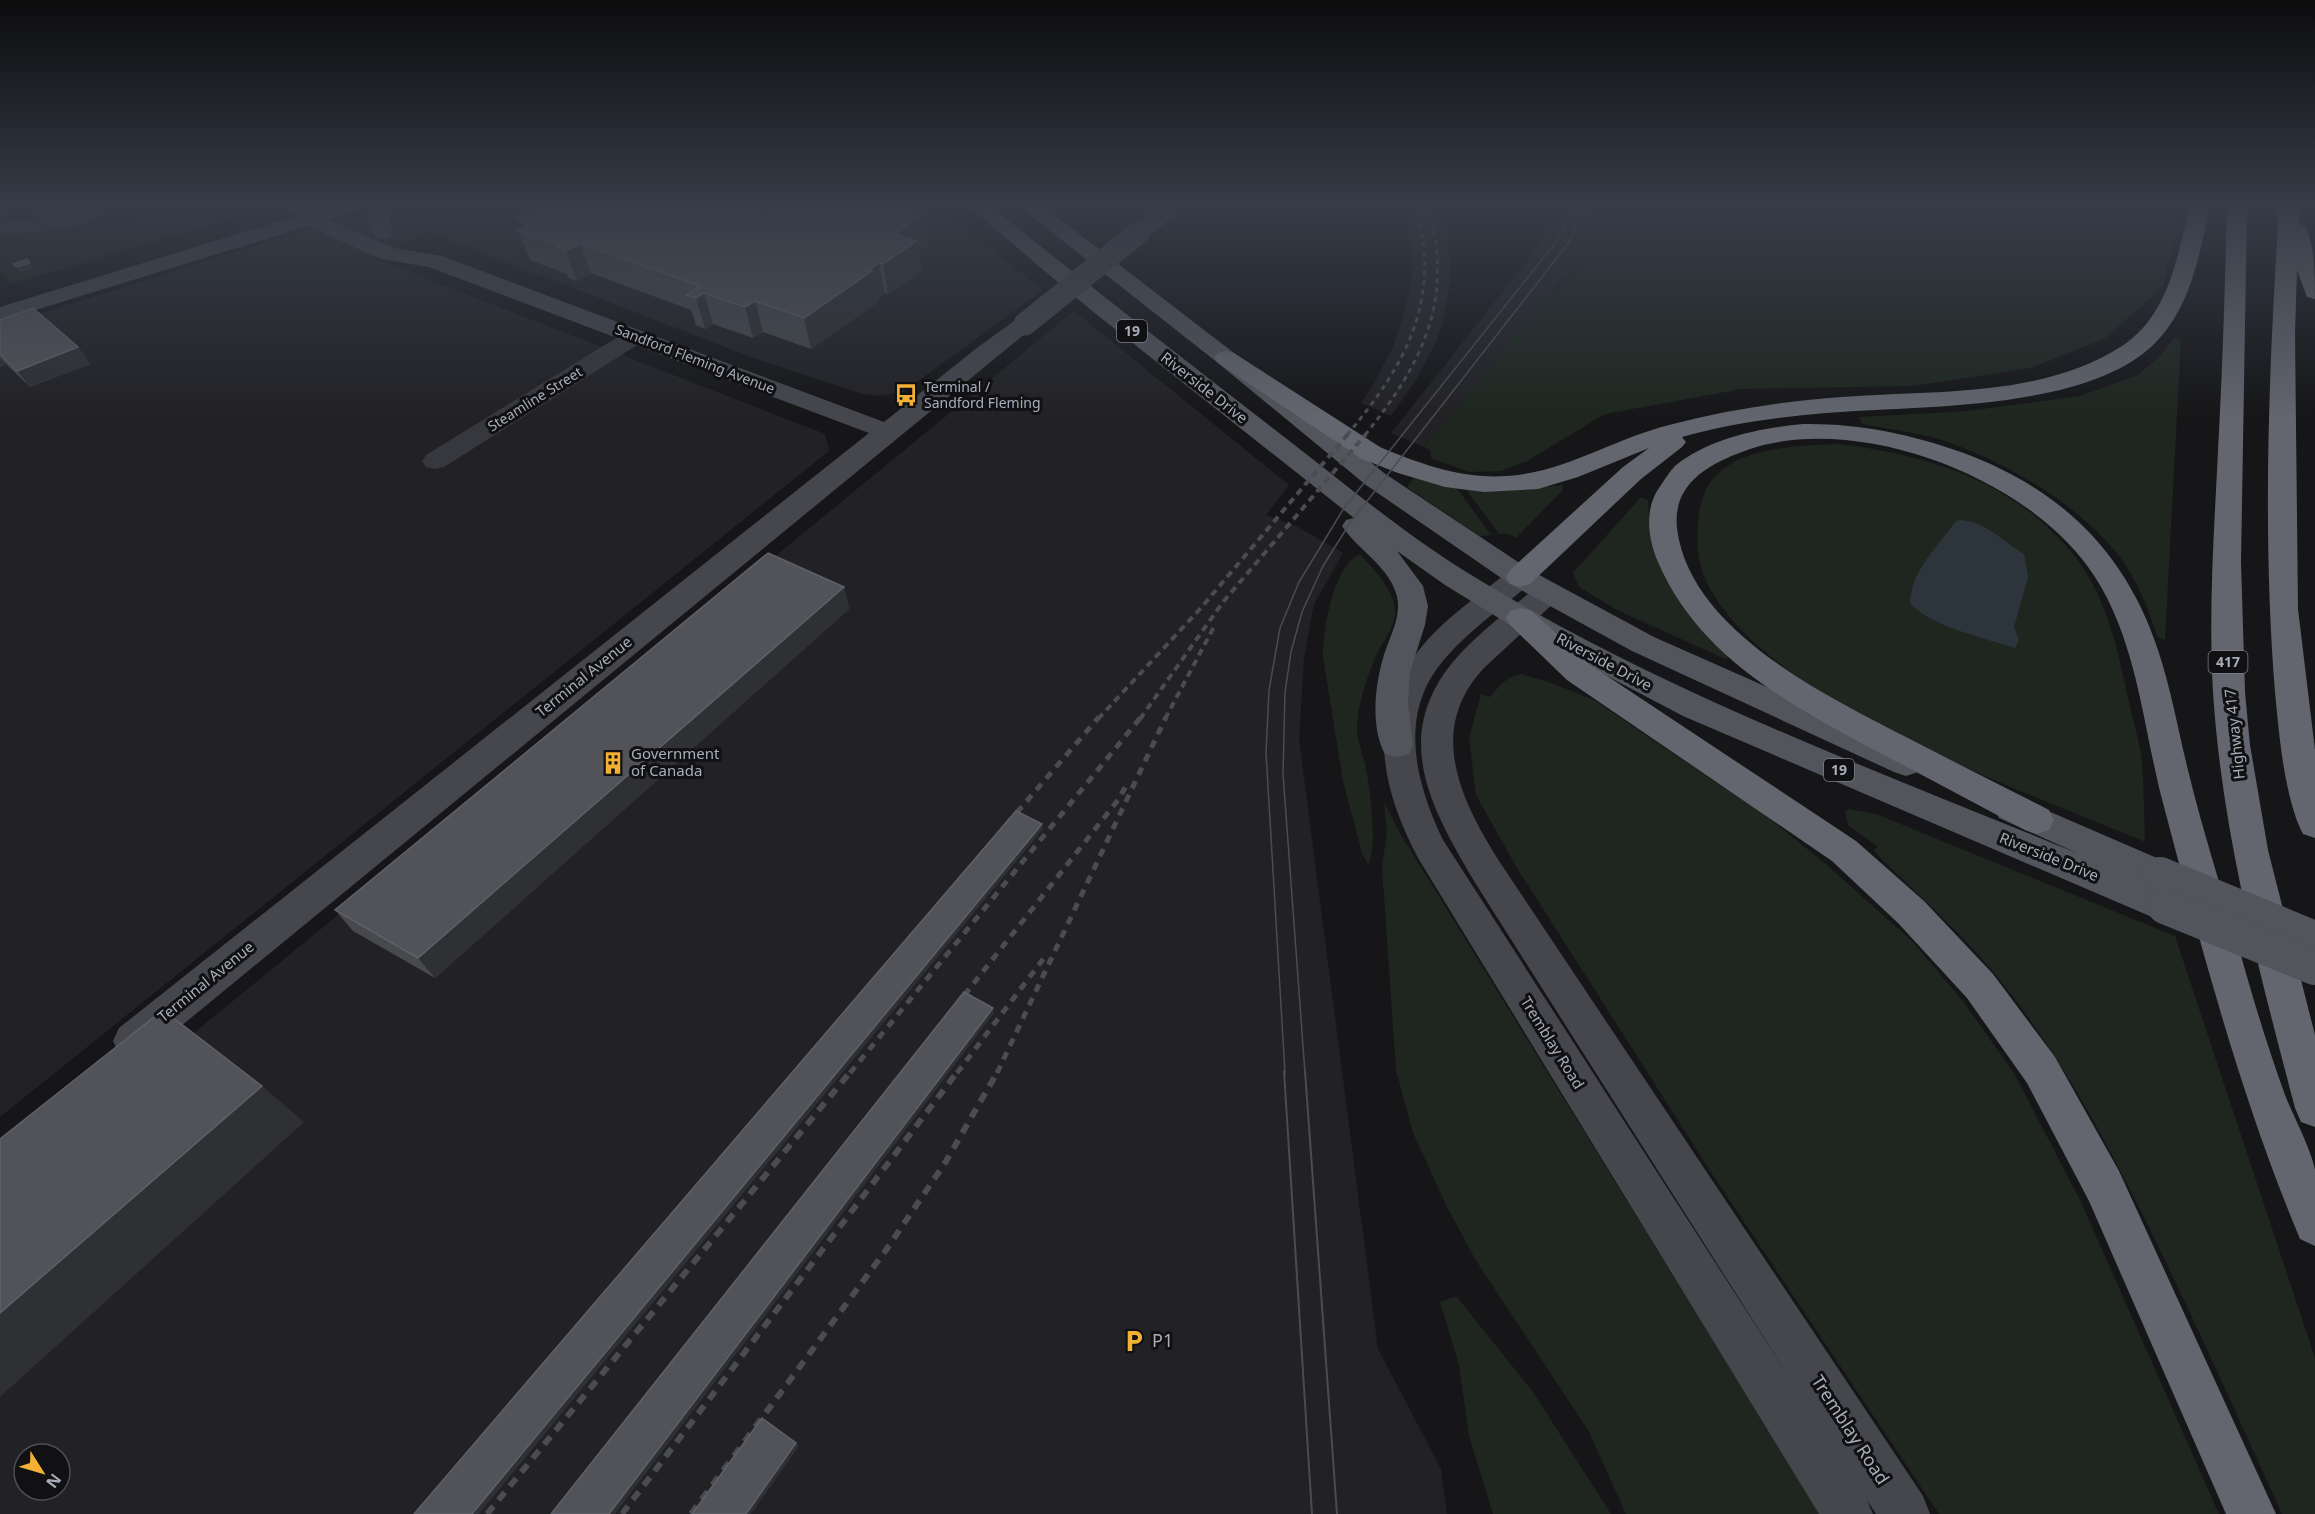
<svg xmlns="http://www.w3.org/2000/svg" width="2315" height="1514" font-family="'Noto Sans',sans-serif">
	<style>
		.built { fill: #222225; fill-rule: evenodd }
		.green { fill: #1e261f }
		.water { fill: #2c353c }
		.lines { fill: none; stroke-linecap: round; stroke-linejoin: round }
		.street { fill: #37383d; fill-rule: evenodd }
		.secondary { fill: #45474d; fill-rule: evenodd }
		.primary { fill: #53555c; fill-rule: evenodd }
		.highway { fill: #63666e; fill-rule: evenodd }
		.tram-far1 { stroke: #4a4c52; stroke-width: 1.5 }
		.tram { stroke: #4a4c52; stroke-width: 2 }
		.rail-far3 { stroke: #4a4c52; stroke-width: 3; stroke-dasharray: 5 4.5; stroke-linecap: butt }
		.rail-far2 { stroke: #4a4c52; stroke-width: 4; stroke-dasharray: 7 5; stroke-linecap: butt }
		.rail-far1 { stroke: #4a4c52; stroke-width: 5; stroke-dasharray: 8 7; stroke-linecap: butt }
		.rail { stroke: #4a4c52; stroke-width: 6; stroke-dasharray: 10 8; stroke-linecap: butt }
		.secondary-bridge { stroke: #45474d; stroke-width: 23 }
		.primary-bridge { stroke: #53555c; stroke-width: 36 }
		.wall { fill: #47494d }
		.shaded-wall { fill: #2f3033 }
		.building { fill: #525359; stroke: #5f6168; stroke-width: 1.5 }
		.labels { text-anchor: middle; stroke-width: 6; stroke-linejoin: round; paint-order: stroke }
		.shield { fill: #111113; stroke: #7b7e86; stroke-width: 1.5 }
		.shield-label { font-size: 14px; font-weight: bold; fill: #a8adb8 }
		.far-street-label { font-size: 14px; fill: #a8adb8; stroke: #111113 }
		.far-poi-label { font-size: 14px; fill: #a8adb8; stroke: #111113; text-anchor: start }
		.street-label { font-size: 15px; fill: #a8adb8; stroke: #111113 }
		.poi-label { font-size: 15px; fill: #a8adb8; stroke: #111113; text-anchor: start }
		.near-poi-label { font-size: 18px; fill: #a8adb8; stroke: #111113; text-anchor: start }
		.near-street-label { font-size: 18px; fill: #a8adb8; stroke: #111113 }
	</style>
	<rect width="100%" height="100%" fill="#161618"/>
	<g class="built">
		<polygon points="379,207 937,207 1043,290 903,392 879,396 863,394 756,359 429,232 373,258 825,434 829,451 0,1117 0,326"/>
		<polygon points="1402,207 1439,207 1448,240 1451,280 1442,324 1436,342 1417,378 1391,416 1361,403 1374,383 1393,347 1406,307 1412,275 1412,258 1411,242"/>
		<polygon points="1563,207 1613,207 1611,218 1599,243 1585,260 1558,285 1534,314 1424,447 1391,433 1530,257 1561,214"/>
		<path d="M 1074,311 L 1289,485 L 1266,515 L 1298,527 L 1343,553 L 1314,604 L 1304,657 L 1299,739 L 1378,1349 L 1441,1469 L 1447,1514 L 0,1514 L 0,1192 ZM 24,1454 L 60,1454 L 60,1490 L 24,1490 Z"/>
	</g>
	<g class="green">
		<polygon points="174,207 256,207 247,214 11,284 0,270 0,234 137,219 150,217"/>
		<path d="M 1613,207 L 2183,207 L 2162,288 L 2104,339 L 2031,368 L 1913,386 L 1741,389 L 1605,414 L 1527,461 L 1501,471 L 1469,472 L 1431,458 L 1431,451 L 1424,447 C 1461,403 1497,357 1535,312 C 1554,289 1579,270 1597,245 C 1605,234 1611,221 1613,207 Z"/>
		<path d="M 2174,338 L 2181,340 L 2165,640 L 2157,637 C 2149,607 2131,567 2109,544 C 2066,497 1999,459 1939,439 C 1914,432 1887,429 1862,424 L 1859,417 L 1968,411 L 2080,396 L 2138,375 L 2161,355 Z"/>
		<path d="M 1839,444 C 1929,455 2013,481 2073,554 C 2109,598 2119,657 2131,711 C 2135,728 2141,747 2142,764 C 2144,790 2144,816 2145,842 C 2025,791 1772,704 1709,587 C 1695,562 1696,535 1700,508 C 1711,446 1790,446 1839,444 Z"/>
		<polygon points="1415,476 1456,487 1491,535 1479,536 1407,487"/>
		<polygon points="1563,485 1562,491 1516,538 1508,534 1499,534 1466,489 1501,491"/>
		<polygon points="1641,497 1648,500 1650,532 1658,562 1732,654 1725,659 1617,610 1579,587 1573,573"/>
		<path d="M 1360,554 C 1373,569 1392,587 1395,608 C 1397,626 1382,642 1375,658 C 1367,678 1358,703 1357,725 C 1356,741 1365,758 1367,774 C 1370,793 1378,850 1368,864 L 1362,853 L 1343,781 L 1323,657 C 1323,630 1333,566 1360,554 Z"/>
		<path d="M 1522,674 L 1554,684 L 1594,700 L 1721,786 L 1745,799 L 1827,865 L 1912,941 L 1962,1000 L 2014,1073 L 2081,1202 L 2219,1514 L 1939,1514 L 1716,1180 L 1517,868 L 1476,795 L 1469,738 L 1481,694 L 1490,697 C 1500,685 1507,676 1522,674 Z"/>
		<polygon points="1384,802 1398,830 1820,1514 1626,1514 1588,1430 1475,1259 1447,1207 1413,1133 1396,1070 1382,867 1387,832"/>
		<path d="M 1849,809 L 1876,814 L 2175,936 L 2315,1358 L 2315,1514 L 2282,1514 C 2236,1413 2191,1312 2142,1213 C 2101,1132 2060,1055 2003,984 C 1965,935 1917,895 1873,850 L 1878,847 L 1848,825 L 1845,812 Z"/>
		<polygon points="1456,1296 1533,1392 1611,1514 1493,1514 1469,1436 1459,1365 1440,1302"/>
	</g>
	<path class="water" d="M 1960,520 C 1987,522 2002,541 2024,554 L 2028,577 L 2014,627 L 2019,640 L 2015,648 C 1985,638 1931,627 1910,603 C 1910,573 1939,544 1956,521 Z"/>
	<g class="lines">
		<g class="street">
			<path d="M 84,207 L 109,207 C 92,232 28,232 0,234 L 0,222 L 65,215 Z"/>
			<polygon points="634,330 642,332 646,337 642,342 444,467 435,469 426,467 422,461 426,455 626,332"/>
		</g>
		<g class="secondary">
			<polygon points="288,207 310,207 314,211 325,207 358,207 355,211 329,220 394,248 442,256 884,422 978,347 1017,319 1025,317 1033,319 1037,324 147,1054 133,1059 119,1054 113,1041 119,1028 869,433 429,267 381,259 308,226 0,321 0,307 296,216"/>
			<path d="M 371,207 L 392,207 L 389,217 L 394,233 L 390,237 L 383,239 L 376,237 C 369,228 366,218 371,207 Z"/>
			<path d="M 1157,207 L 1180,207 C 1170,221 1147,242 1131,237 L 1127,233 L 1131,229 Z"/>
			<path d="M 1520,567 L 1530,570 L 1534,577 L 1530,584 C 1498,611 1461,636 1436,670 C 1399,722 1418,788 1443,840 L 1789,1377 L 1474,881 C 1432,809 1391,739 1452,663 C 1476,634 1509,611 1537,586 L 1547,583 L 1557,586 L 1562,593 L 1557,600 L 1484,668 C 1426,730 1461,800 1499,861 L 1923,1496 L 1930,1514 L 1876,1514 L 1867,1500 L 1873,1514 L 1819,1514 L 1418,858 C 1375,775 1365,703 1435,632 C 1458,609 1485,591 1510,570 Z"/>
		</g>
		<g class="primary">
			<path d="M 969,207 L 992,207 C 1088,285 1186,361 1283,436 C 1344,483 1403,533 1468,573 C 1659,691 1870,768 2077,853 L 1999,818 L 1994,809 L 1999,800 L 2011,796 L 2023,800 L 2173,865 L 2178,875 L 2173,885 L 2162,889 L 2178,895 L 2183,906 L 2178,917 L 2165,921 L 2152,917 L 1683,716 L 1510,625 L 1445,585 L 1397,551 L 1423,586 L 1428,606 L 1425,625 L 1410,672 L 1408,703 L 1413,745 L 1409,754 L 1397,757 L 1385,754 C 1370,727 1375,684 1384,655 C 1390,635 1403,615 1396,593 C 1387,565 1358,550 1342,526 L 1346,520 L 1354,518 L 1091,310 Z"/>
			<polygon points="1020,207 1044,207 1234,353 1384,473 1530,570 1654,637 1918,754 1923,763 1918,772 1906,776 1894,772 1632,651 1510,584 1366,485 1218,363"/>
		</g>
		<g class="highway">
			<path d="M 2189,207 L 2209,207 C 2200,254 2191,305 2157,341 C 2090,412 1918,405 1826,413 C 1777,417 1729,424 1682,437 L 1686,442 L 1682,447 L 1641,479 L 1530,584 L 1520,587 L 1510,584 L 1506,577 L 1510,570 L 1623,467 L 1649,448 L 1578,477 L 1538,489 L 1484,492 L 1445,487 L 1398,473 L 1362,459 L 1218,363 L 1214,358 L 1218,353 L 1226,351 L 1234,353 L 1380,447 C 1420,464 1462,479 1506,476 C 1564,473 1613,439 1669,425 C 1726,410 1784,401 1842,397 C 1935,390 2041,398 2122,346 C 2168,316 2178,257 2189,207 Z"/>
			<path d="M 2227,207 L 2247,207 L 2241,562 L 2245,692 L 2250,745 L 2268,850 L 2315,1035 L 2315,1127 L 2301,1122 L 2295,1108 C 2259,971 2222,833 2213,692 C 2208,605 2215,518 2219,431 C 2223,357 2225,282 2227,207 Z"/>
			<path d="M 2279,207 L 2299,207 L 2299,224 L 2305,226 C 2315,245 2315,276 2315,299 L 2307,297 L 2297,270 L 2295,333 L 2298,609 L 2315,750 L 2315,838 L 2303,834 C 2284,797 2279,733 2275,692 C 2262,531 2269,368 2279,207 Z"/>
			<path d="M 1803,424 C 1856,423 1911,434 1961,452 C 2059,488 2125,550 2158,650 C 2171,689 2178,730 2188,770 C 2202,828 2220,884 2237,941 C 2251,993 2267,1045 2285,1095 C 2293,1115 2312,1151 2315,1170 C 2315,1194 2315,1222 2315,1246 L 2300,1239 C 2241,1098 2202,951 2163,803 C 2143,728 2138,644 2095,577 C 2034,480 1861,412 1750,449 C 1713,462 1672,481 1677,528 C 1689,630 1825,695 1906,737 C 1954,762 2002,786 2049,810 L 2054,820 L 2049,830 L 2037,834 L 2025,830 C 1975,803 1926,777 1876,751 C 1790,705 1698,656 1658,562 C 1648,539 1644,509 1659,488 C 1664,481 1669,472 1675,466 C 1709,438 1760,428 1803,424 Z"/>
			<polygon points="1521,608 1532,611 1589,664 1856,841 1924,901 1993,974 2055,1057 2119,1171 2276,1514 2226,1514 2089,1201 2027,1083 1967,998 1898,923 1832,861 1567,680 1510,625 1506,618 1510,611"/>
		</g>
		<g class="tram-far1">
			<polyline points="1285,1073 1266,753 1269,690 1280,628 1299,582 1344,508 1556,242 1576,207"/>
			<polyline points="1305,1073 1283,774 1285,692 1291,652 1302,612 1323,566 1350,523 1567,245 1587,207"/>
		</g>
		<g class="tram">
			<polyline points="1284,1071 1312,1514"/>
			<polyline points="1305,1071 1337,1514"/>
		</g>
		<g class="rail-far3">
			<path d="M 1347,435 C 1406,365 1442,300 1416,207"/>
			<path d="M 1365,435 C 1422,364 1455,300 1428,207"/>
		</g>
		<g class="rail-far2">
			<polyline points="1098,719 1200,609 1348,434"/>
			<polyline points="1140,719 1223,602 1366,434"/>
			<polyline points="1165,719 1215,625"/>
		</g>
		<g class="rail-far1">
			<polyline points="1007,824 1099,717"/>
			<polyline points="955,1007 1118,800 1126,786"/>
			<polyline points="850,1073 1141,717"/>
			<polyline points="957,1073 1047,954"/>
			<polyline points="997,1073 1166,717"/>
		</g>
		<g class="rail">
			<polyline points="487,1514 851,1071"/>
			<polyline points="622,1514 958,1071"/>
			<polyline points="691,1514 886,1250 945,1163 998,1071"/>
		</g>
		<polyline class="secondary-bridge" points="1025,324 1138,233"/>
		<g class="primary-bridge">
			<polyline points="2160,875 2312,938"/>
			<polyline points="2165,906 2315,967"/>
		</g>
	</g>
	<g class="wall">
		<polygon points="518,218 930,243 918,251 921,271 888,294 885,293 877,299 878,302 811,349 763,332 753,338 713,324 705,329 696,325 691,310 591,273 577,281 568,278 567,274 530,260 518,231 523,228"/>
		<polygon points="0,320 78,347 90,364 30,387 6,364 0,367"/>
		<polygon points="844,587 849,609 435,978 353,931 335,910"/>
	</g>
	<g class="shaded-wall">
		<polygon points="0,207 8,207 0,219"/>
		<polygon points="26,207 81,207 78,212 32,217"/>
		<polygon points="126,207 138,207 129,211"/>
		<polygon points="926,213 930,243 918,251 921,271 888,294 883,264 894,234"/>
		<polygon points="580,243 591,273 577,281 566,251"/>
		<polygon points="30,263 34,268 20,273 17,267"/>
		<polygon points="879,263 885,293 877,299 878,302 811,349 804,318"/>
		<polygon points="704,293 713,324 705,329 696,298"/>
		<polygon points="755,301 763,332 753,338 745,307"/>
		<polygon points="78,347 90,364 30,387 17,371"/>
		<polygon points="0,357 6,364 0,367"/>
		<polygon points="844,587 849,609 435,978 418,958"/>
		<polygon points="1042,824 1043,829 479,1514 472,1514"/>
		<polygon points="993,1008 994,1013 615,1514 609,1514"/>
		<polygon points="262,1086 304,1122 0,1397 0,1313"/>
		<polygon points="796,1443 799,1446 751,1514 746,1514"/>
	</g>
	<g class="building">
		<polygon points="538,207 908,207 926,213 894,234 917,241 883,264 879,263 869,270 872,271 804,318 755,301 745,307 704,293 696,298 686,295 700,286 580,243 566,251 557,248 561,246 518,231 533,223 518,218"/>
		<polygon points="27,259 30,263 17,267 13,264"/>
		<polygon points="33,308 78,347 17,371 0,354 0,320"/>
		<polygon points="768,553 844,587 418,958 335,910"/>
		<polygon points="1016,811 1042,824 472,1514 414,1514"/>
		<polygon points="964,992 993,1008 609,1514 551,1514"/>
		<polygon points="163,1010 262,1086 0,1313 0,1139"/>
		<polygon points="762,1418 796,1443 746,1514 692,1514"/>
	</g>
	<linearGradient id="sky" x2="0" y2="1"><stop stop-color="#0c0c0d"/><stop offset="0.49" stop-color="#363c48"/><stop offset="1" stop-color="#363c48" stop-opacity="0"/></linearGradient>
	<rect width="2315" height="419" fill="url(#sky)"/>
	<defs>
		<g id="bus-bare" transform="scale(1.8)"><path d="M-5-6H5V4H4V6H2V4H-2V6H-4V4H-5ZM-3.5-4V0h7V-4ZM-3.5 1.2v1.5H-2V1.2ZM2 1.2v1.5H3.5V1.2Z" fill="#f2b134" stroke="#111113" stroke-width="2.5" paint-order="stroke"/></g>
		<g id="building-bare" transform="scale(1.8)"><path d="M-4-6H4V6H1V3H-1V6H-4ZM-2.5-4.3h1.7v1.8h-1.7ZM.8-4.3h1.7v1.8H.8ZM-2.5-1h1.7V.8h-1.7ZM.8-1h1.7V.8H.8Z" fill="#f2b134" stroke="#111113" stroke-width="2.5" paint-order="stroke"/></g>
		<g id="parking-bare" transform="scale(1.8)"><path d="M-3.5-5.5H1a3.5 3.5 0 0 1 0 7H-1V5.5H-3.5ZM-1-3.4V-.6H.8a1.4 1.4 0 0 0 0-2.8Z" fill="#f2b134" stroke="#111113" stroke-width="2.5" paint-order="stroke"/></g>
	</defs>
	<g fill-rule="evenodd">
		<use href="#bus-bare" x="906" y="395"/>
		<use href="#building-bare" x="613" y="763"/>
		<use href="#parking-bare" x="1134" y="1341"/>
	</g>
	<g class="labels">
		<g class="shield">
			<rect x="1117" y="320" width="30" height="22" rx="4.5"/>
			<rect x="2208.5" y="651" width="39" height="22" rx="4.5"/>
			<rect x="1824" y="759" width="30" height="22" rx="4.5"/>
		</g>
		<g class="shield-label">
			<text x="1132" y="336">19</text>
			<text x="2228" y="667">417</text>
			<text x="1839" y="775">19</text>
		</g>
		<g class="far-street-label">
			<text transform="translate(695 359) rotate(21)" y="5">Sandford Fleming Avenue</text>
			<text transform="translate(535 399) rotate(-32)" y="5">Steamline Street</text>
		</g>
		<g class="far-poi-label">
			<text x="924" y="392">Terminal /<tspan x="924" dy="16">Sandford Fleming</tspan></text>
		</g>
		<g class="street-label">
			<text transform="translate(1204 388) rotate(38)" y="5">Riverside Drive</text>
			<text transform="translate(1604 662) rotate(28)" y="5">Riverside Drive</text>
			<text transform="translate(584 677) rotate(-39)" y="5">Terminal Avenue</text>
			<text transform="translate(2235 734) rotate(-96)" y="5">Highway 417</text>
			<text transform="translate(2049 857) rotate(22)" y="5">Riverside Drive</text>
			<text transform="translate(206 982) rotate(-39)" y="5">Terminal Avenue</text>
			<text transform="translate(1552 1043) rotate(58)" y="5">Tremblay Road</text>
		</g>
		<g class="poi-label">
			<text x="631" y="759">Government<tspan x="631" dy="17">of Canada</tspan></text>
		</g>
		<g class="near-poi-label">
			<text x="1152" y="1347">P1</text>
		</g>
		<g class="near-street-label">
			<text transform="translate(1850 1430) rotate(57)" y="6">Tremblay Road</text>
		</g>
	</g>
	<g transform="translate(42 1472) rotate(127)"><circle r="28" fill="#111113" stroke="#4d4f55" stroke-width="1.5"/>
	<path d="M0-4.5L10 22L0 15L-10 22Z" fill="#f2b134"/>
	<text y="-9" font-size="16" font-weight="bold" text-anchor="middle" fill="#a8adb8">N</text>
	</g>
</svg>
